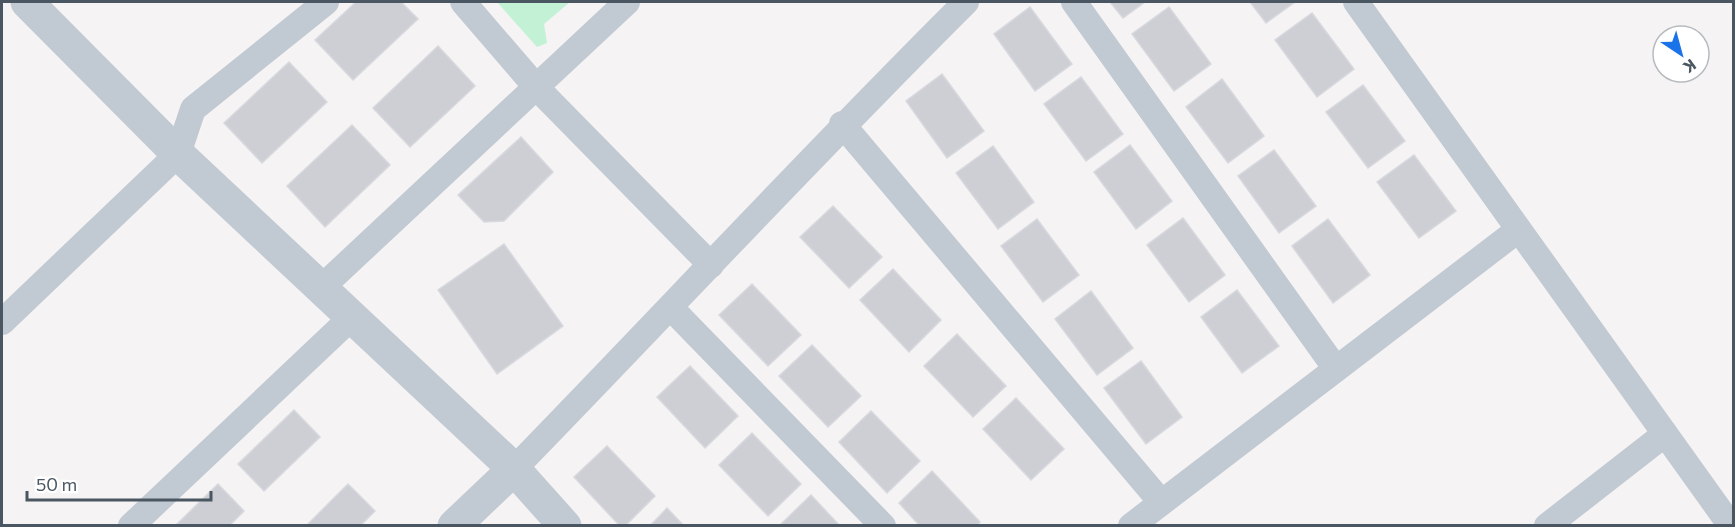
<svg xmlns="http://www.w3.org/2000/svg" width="1735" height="527" font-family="Commissioner,sans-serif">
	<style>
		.green { fill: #c3f1d5 }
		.building { fill: #cdcfd5; stroke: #d7d9de; stroke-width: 1.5 }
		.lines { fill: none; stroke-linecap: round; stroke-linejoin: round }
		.minor { stroke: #c1cad2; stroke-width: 26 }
		.tertiary { stroke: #c1cad2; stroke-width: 33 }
	</style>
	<rect width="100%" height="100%" fill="#f5f3f3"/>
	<polygon class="green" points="497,2 570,2 544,24 547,43 537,47"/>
	<g class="building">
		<polygon points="356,2 401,2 418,19 353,80 315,40"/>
		<polygon points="1110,2 1145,2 1123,18"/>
		<polygon points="1250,2 1295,2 1266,23"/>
		<polygon points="1030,7 1072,64 1035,91 994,34"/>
		<polygon points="1169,7 1211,64 1174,91 1132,34"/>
		<polygon points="1312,13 1354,69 1317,97 1275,40"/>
		<polygon points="438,46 475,86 410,147 373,108"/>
		<polygon points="289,62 327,102 262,163 224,123"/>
		<polygon points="942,74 984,131 947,158 906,101"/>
		<polygon points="1081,77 1123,134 1086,161 1044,104"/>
		<polygon points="1222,79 1264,136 1228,163 1186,107"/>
		<polygon points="1363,85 1405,141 1368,168 1326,112"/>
		<polygon points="352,125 390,165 325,227 287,186"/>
		<polygon points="521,137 553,172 504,221 484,222 458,195"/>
		<polygon points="1130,145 1172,201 1136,229 1094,172"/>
		<polygon points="993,146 1034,202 998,229 956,173"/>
		<polygon points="1274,150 1316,206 1279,233 1238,176"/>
		<polygon points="1414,155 1456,211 1419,238 1377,182"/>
		<polygon points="833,206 882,257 849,288 800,237"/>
		<polygon points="1183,218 1225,275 1189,302 1147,245"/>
		<polygon points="1037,219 1079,275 1043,302 1001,246"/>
		<polygon points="1328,219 1370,275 1333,303 1292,246"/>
		<polygon points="504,244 563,326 497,374 438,290"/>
		<polygon points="893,269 941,320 909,352 860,300"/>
		<polygon points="752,284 801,335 768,366 719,315"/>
		<polygon points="1237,290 1279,346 1242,373 1201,317"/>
		<polygon points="1091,291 1133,348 1097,375 1055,319"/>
		<polygon points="957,334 1006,386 973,417 924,366"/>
		<polygon points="812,345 861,396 828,427 779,376"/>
		<polygon points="1141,361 1182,417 1146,444 1104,388"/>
		<polygon points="690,366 738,416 705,448 657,397"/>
		<polygon points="1016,398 1064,449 1031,480 983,429"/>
		<polygon points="294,410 320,437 264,491 238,464"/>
		<polygon points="871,411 920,461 887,493 839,442"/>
		<polygon points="752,433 801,484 768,516 719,465"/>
		<polygon points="607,446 655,496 625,526 620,526 574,477"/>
		<polygon points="932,471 980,522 977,526 920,526 899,503"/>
		<polygon points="218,484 244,511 229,526 175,526"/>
		<polygon points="348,484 375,511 360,526 306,526"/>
		<polygon points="811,495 840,526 779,526"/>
		<polygon points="667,508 684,526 650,526"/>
	</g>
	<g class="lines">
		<g class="minor">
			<polyline points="463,2 537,88 711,265"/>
			<polyline points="1074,2 1336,369"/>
			<polyline points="1356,2 1731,526"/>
			<polyline points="842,124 1161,502"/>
			<polyline points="321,288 627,2"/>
			<polyline points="671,308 883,526"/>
			<polyline points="2,322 178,154 193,109 326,2"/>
			<path d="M 514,469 C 665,314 812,155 966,2"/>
			<polyline points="131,526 352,317"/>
			<polyline points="1131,526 1518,230"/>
			<polyline points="1547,526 1665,434"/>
		</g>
		<g class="tertiary">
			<polyline points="27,2 178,154 514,469 565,526"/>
			<polyline points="454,526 514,469"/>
		</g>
	</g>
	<rect width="1735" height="527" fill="none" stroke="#4a5661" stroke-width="6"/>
	<g transform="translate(1681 54) rotate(144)"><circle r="28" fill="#ffffff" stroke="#b7bbc0" stroke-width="1.5"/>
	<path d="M0-4.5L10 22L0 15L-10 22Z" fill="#1a73e8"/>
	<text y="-9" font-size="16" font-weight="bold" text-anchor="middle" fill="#4a5661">K</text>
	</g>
	<path d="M27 491v9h184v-9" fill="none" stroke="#4a5661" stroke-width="3"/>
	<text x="36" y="491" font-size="18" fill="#4a5661" stroke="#ffffff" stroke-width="4.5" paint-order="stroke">50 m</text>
</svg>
